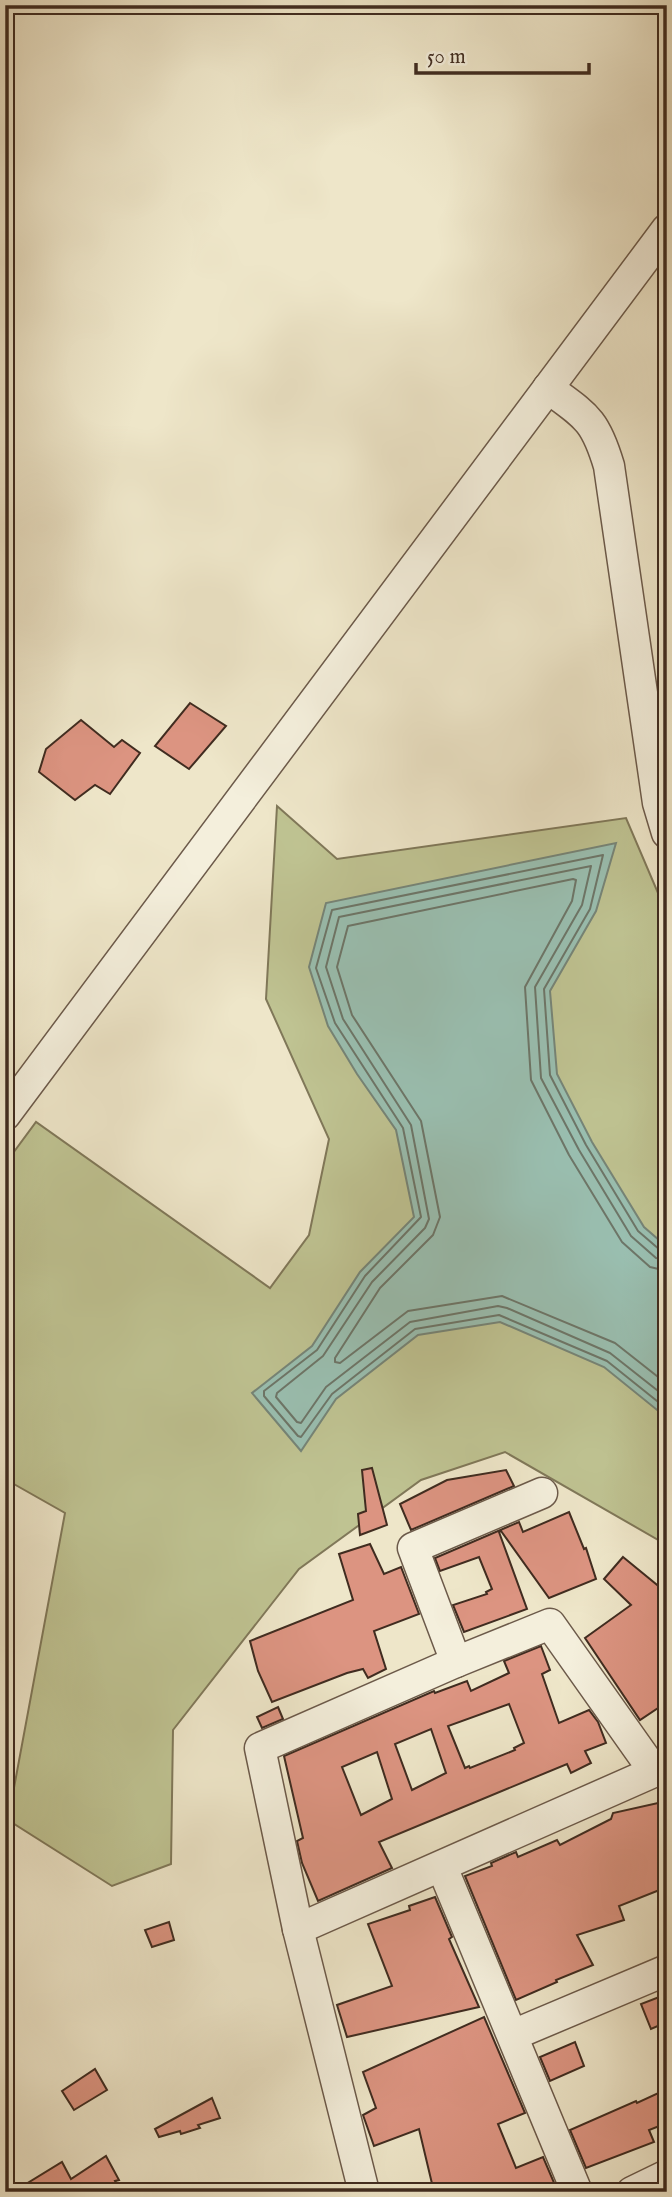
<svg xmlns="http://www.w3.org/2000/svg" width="672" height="2197" font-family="'IM FELL English',serif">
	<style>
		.green { fill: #bfc392; stroke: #807859; stroke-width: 2 }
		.water { fill: #9ac0b2; stroke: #768578; stroke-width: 2 }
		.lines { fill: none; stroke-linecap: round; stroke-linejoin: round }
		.shore { stroke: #6d7669; stroke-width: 2 }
		.building { fill: #dc9481; stroke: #402c20; stroke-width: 2; fill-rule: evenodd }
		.minor-casing { stroke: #6c5a4a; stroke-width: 33 }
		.minor { stroke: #f4efdc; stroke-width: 30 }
	</style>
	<rect width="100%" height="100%" fill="#eee6c9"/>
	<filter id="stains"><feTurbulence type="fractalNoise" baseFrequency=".00286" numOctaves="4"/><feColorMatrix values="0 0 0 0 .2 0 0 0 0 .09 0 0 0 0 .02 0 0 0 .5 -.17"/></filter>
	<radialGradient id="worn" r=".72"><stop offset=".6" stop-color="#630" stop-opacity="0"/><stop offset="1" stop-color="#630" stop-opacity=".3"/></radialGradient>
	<polygon class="green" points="277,806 337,859 626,818 667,914 667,1545 505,1452 421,1480 299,1569 173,1730 171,1864 112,1886 8,1820 65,1513 5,1479 5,1375 12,1373 10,1311 5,1305 5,1164 36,1122 270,1288 309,1235 329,1139 266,999"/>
	<polygon class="water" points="616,843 596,911 550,991 557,1074 592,1142 644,1227 667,1247 667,1418 604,1367 500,1322 418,1335 336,1399 301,1451 252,1393 312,1346 360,1272 414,1217 396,1130 357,1074 328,1026 309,967 326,903"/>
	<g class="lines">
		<g class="shore">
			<polyline points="667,1251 660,1250 638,1231 586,1145 550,1075 544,989 590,909 603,855 332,910 316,968 335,1023 403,1128 421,1217 365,1276 317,1350 264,1391 264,1396 298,1436 301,1437 332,1394 415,1329 499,1315 607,1361 667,1409"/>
			<polyline points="667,1260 656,1258 631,1236 579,1150 541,1078 535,987 582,905 591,866 339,917 326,967 343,1019 411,1125 429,1219 425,1228 372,1282 323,1356 277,1393 276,1397 297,1422 301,1423 326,1387 410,1322 498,1306 507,1308 610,1353 667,1398"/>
			<polyline points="667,1271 650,1267 622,1242 569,1155 531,1080 525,987 572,901 576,880 573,879 348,926 337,967 352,1015 421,1121 440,1217 433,1235 380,1288 335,1358 335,1362 340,1363 408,1311 502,1296 615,1343 667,1384"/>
		</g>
	</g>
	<g class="building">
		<polygon points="190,703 226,726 189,769 155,746"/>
		<polygon points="81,720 114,747 122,740 140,753 110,794 95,785 75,800 39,772 46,749"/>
		<polygon points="372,1468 387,1525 360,1535 358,1514 366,1511 362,1470"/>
		<polygon points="506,1470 514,1486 411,1530 400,1504 447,1480"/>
		<polygon points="569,1512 584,1549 586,1548 596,1579 549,1598 501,1531 499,1532 527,1609 464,1632 453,1605 487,1594 486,1592 492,1589 479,1557 440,1571 435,1558 519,1522 523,1532"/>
		<polygon points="370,1544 384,1574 401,1567 419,1614 374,1631 386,1669 368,1678 363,1669 347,1673 272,1702 258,1671 250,1641 353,1600 339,1554"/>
		<polygon points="623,1557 662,1589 667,1597 667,1702 640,1720 585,1638 631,1605 604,1579"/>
		<path d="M 541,1646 L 550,1670 L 542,1674 L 559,1723 L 589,1710 L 598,1722 L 606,1743 L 585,1751 L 591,1763 L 571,1773 L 567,1764 L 379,1842 L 392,1868 L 318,1901 L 302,1863 L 297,1841 L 303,1838 L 284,1756 L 434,1691 L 435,1693 L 467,1681 L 471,1691 L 509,1673 L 504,1661 ZM 509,1704 L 524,1743 L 514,1748 L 515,1750 L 470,1768 L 469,1766 L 465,1768 L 448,1726 ZM 431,1729 L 446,1773 L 412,1790 L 395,1744 ZM 377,1752 L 392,1799 L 361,1815 L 342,1767 Z"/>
		<polygon points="278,1707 283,1719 262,1728 257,1717"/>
		<polygon points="667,1801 667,1832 659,1835 667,1853 667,1887 619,1906 624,1920 577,1935 593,1965 556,1980 557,1982 516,2000 465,1876 492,1866 491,1863 516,1852 518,1857 557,1840 560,1845 611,1819 613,1813"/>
		<polygon points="435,1897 452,1937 449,1939 479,2007 347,2037 337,2005 392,1986 368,1924 410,1910 409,1906"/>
		<polygon points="169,1922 174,1940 152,1947 145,1930"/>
		<polygon points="667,1994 667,2022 651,2029 641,2004"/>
		<polygon points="484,2017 525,2113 498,2124 516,2168 543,2157 558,2192 434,2192 419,2129 374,2146 363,2115 376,2108 363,2072"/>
		<polygon points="575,2042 584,2066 550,2081 540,2057"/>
		<polygon points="95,2069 107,2090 74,2110 62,2091"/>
		<polygon points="667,2089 667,2123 649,2130 654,2142 586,2168 570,2130 636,2101 637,2103"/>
		<polygon points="212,2098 220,2118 198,2125 200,2128 181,2134 180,2131 159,2137 155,2129"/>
		<polygon points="106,2156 119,2180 115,2181 121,2192 13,2192 62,2162 71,2179"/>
	</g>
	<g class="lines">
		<g class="minor-casing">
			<g id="minor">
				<path d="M 548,388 C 586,416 595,419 609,466 L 658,803 L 667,833"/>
				<polyline points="5,1115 667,229"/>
				<polyline points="456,1662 413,1548 542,1493"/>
				<polyline points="442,1867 577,2192"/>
				<polyline points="298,1929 667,1766"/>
				<polyline points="513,2035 667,1970"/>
				<polyline points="364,2192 298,1929 260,1748 456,1662 550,1624 654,1771"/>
				<polyline points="632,2192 667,2175"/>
			</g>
		</g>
		<use href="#minor" class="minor"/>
	</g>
	<rect width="672" height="2197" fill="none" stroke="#eee6c9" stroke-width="28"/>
	<rect x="7" y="7" width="658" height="2183" fill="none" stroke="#402c20" stroke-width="3.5"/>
	<rect x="14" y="14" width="644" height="2169" fill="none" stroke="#402c20" stroke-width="2"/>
	<path d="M416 63v10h173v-10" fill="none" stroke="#402c20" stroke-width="3.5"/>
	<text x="427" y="63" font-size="21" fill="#402c20" stroke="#f4efdc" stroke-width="5" paint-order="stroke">50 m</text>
	<rect width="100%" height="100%" filter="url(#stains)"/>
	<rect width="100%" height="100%" fill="url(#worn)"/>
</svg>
